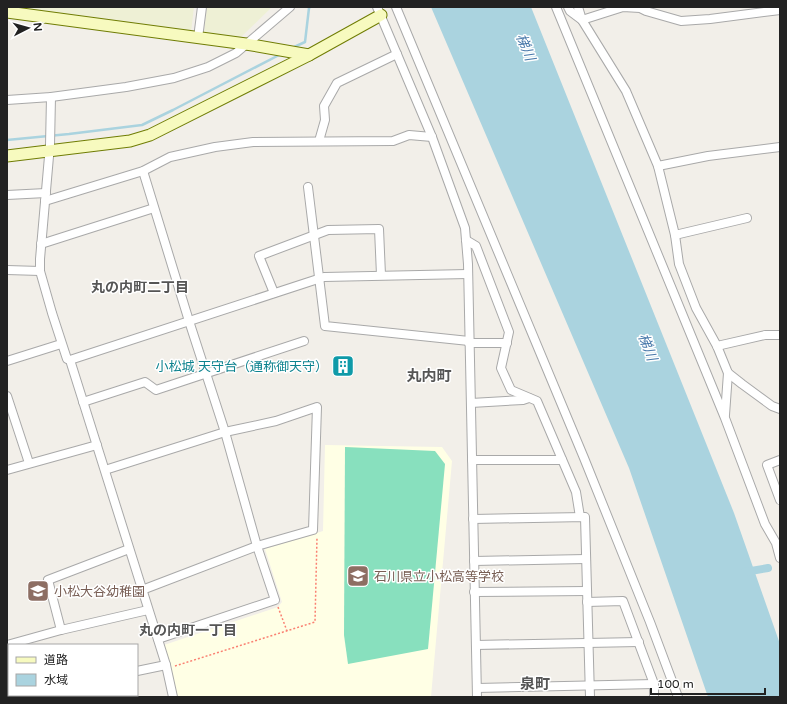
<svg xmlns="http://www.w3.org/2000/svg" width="787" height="704" font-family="'Varela Round','Noto Sans JP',sans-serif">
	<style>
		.education { fill: #ffffe5 }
		.farmland { fill: #eef0d5 }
		.pitch { fill: #88e0be }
		.water { fill: #aad3df }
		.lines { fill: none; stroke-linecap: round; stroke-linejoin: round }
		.stream { stroke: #aad3df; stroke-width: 2.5 }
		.canal { stroke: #aad3df; stroke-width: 8 }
		.street-casing { stroke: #a9a9a9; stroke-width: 10 }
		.secondary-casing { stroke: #707d05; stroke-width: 13 }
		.path { stroke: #fa8072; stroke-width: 1.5; stroke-dasharray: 2 2; stroke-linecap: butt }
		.street { stroke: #fff; stroke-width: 8 }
		.secondary { stroke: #f7fabf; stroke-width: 11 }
		.labels { text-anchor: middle; stroke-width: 3; stroke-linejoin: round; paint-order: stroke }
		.culture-label { font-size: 13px; fill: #0d838f; stroke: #fff; text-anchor: end }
		.education-label { font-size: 13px; fill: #785e54; stroke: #fff; text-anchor: start }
		.water-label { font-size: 14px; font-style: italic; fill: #4a7aab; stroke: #fff }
		.neighbourhood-label { font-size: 14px; font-weight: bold; fill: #555; stroke: #fff }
		.quarter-label { font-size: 15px; font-weight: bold; fill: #555; stroke: #fff }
	</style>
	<rect width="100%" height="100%" fill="#f2efe9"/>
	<polygon class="education" points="325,445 442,447 452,461 431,697 174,697 158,647 278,607 282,602 265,549 323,531"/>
	<g class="farmland">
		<polygon points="7,7 194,7 191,32"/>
		<polygon points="207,7 272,7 241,37 204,33"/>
	</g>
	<polygon class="pitch" points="345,447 435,451 445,464 428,649 348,664 344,635"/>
	<polygon class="water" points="431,7 531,7 734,513 780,644 780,697 708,697 629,468"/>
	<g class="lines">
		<g class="stream">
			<polyline points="292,48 305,42 309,8 310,7"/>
			<polyline points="7,140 69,134 142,125 173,110 281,54"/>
		</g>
		<polyline class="canal" points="745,572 768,568"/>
		<g class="street-casing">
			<g id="street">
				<polyline points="377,7 432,137 465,228 468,264 477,697"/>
				<polyline points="396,7 584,458 650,622 678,697"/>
				<polyline points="556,7 725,418 765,524 776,543 780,558"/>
				<polyline points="568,7 570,11 582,20"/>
				<polyline points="578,7 582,20 626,91 658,166 675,235 679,264 696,308 717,346 728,373 742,384 772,406 780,409"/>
				<polyline points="582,20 623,7 640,8 646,11 681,21 710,19 780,10"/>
				<polyline points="198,38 202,7"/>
				<polyline points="51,97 50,145 40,259 40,271 52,313 67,359 70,360 166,665 173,697"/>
				<polyline points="7,100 51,97 126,87 174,78 208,67 236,53 290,7"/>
				<polyline points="319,141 325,120 324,106 337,83 397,54"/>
				<polyline points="658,166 708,156 780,147"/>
				<polyline points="143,171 189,321 225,432 257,546 275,600 158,639"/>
				<polyline points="308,187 325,326 469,341"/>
				<polyline points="7,195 46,193"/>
				<polyline points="45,201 143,171 170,157 215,147 253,142 393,141 409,135 432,137"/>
				<polyline points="675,235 747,218"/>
				<polyline points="466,240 476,246 509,332 501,368 511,390 537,401 576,492 580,517"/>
				<polyline points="41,244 154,208"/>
				<polyline points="7,270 40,271"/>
				<polyline points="274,293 259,256 328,230 379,229 381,275"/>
				<polyline points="469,343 507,343"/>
				<polyline points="717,346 765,335 780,335"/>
				<polyline points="70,360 324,277 468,274"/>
				<polyline points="7,361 61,344"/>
				<polyline points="7,396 29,463"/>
				<polyline points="83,402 145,382 156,390 304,341"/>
				<polyline points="471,403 523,400 529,398"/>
				<polyline points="725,415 728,373"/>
				<polyline points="472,460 562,460"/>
				<polyline points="780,460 767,465 780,500"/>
				<polyline points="7,470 97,445"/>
				<polyline points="105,470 225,432 276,421 317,407 313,530 257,546 142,590"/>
				<polyline points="473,519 585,517 590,697"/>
				<polyline points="474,561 586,559"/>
				<polyline points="474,592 587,591"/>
				<polyline points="587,602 623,601 654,684 654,697"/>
				<polyline points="61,630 48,580 129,549"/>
				<polyline points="7,645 61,630 148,610"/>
				<polyline points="476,645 639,642"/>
				<polyline points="137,671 166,665"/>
				<polyline points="477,688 654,684"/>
				<polyline points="33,697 42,695"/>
			</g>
		</g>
		<g class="secondary-casing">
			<g id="secondary">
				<polyline points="7,12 246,44 309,55"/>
				<polyline points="7,156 130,141 150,135 309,55 381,15"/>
				<polyline points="7,663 9,672"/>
				<polyline points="14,695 14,697"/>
			</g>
		</g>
		<g class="path">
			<polyline points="278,607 287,631"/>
			<polyline points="175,666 315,622 317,537"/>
		</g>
		<use href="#street" class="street"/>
		<use href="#secondary" class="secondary"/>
	</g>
	<defs>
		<g id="building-square" transform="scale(1.15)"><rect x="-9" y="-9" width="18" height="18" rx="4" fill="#0f9aa8" stroke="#fff"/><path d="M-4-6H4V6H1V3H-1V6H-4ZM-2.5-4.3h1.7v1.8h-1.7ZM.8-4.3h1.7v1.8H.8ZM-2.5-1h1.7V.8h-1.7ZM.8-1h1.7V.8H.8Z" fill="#fff"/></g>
		<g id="school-square" transform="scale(1.15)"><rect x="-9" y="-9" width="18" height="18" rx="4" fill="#8d6e63" stroke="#fff"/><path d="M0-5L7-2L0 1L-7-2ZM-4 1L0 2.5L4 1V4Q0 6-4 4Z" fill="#fff"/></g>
	</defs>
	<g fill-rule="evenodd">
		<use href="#building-square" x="343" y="366"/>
		<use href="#school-square" x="358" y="576"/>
		<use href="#school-square" x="38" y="591"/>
	</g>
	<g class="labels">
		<g class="culture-label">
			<text x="328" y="371">小松城 天守台（通称御天守）</text>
		</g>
		<g class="education-label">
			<text x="374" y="581">石川県立小松高等学校</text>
			<text x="54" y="596">小松大谷幼稚園</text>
		</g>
		<g class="water-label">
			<text transform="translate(526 47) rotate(68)" y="5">梯川</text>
			<text transform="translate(648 347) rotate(69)" y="5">梯川</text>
		</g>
		<g class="neighbourhood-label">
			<text x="140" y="292">丸の内町二丁目</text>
			<text x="188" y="635">丸の内町一丁目</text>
		</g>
		<g class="quarter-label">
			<text x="429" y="381">丸内町</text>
			<text x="535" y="689">泉町</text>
		</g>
	</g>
	<rect width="787" height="704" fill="none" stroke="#222222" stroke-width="16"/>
	<rect x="8" y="644" width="130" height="52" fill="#ffffff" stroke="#a7a7a7"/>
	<rect x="16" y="657" width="20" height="6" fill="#f7fabf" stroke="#a7a7a7"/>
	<text x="44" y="664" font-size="12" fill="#222222">道路</text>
	<rect x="16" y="674" width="20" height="12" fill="#aad3df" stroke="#a7a7a7"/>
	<text x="44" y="684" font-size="12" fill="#222222">水域</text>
	<g transform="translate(28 28) rotate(84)" stroke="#ffffff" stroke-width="3" paint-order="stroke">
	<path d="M0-3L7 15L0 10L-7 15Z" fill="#222222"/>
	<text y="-6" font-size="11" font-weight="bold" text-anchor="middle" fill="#222222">N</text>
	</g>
	<path d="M651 688v6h114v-6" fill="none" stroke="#222222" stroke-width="2"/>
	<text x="657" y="688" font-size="12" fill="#222222" stroke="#ffffff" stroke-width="3" paint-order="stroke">100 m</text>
</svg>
